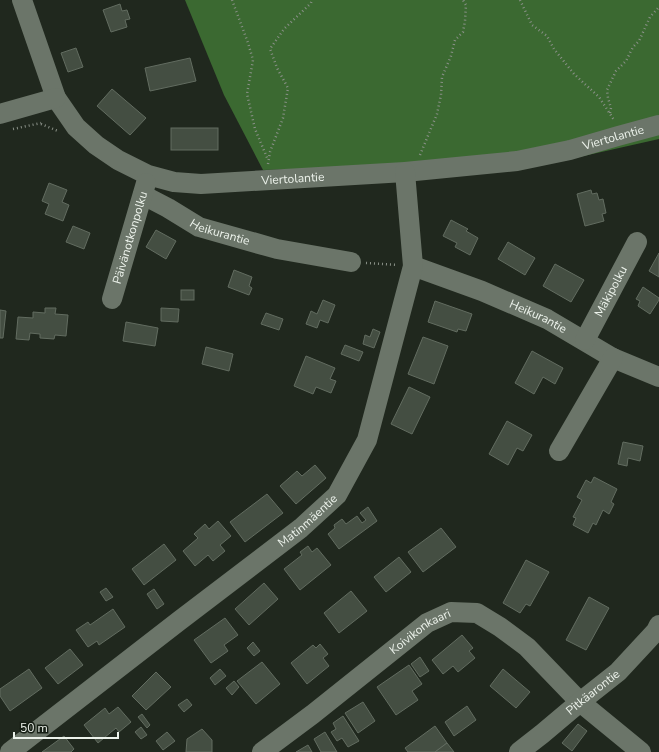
<svg xmlns="http://www.w3.org/2000/svg" width="659" height="752" font-family="'Nunito Sans',sans-serif">
	<style>
		.forest { fill: #3b6931 }
		.building { fill: #444e42; stroke: #626c60 }
		.lines { fill: none; stroke-linecap: round; stroke-linejoin: round }
		.path { stroke: #8a9188; stroke-width: 2.5; stroke-dasharray: 1 3; stroke-linecap: butt }
		.minor { stroke: #6b7569; stroke-width: 20 }
		.labels { text-anchor: middle; stroke-width: 3; stroke-linejoin: round; paint-order: stroke }
		.street-label { font-size: 12px; fill: #ecf2eb; stroke: #161f15 }
	</style>
	<rect width="100%" height="100%" fill="#20281e"/>
	<polygon class="forest" points="185,0 659,0 659,139 557,162 263,170 224,95"/>
	<g class="building">
		<polygon points="120,4 122,11 127,10 130,19 125,20 127,27 111,32 103,10"/>
		<polygon points="76,48 83,67 68,72 61,53"/>
		<polygon points="190,58 196,81 150,91 145,68"/>
		<polygon points="112,89 146,118 130,135 97,106"/>
		<rect x="171" y="128" width="47" height="22"/>
		<polygon points="49,183 67,190 62,202 69,205 63,221 45,214 49,204 42,201"/>
		<polygon points="591,190 592,194 597,193 599,200 603,199 606,213 602,214 604,221 585,226 577,194"/>
		<polygon points="451,220 468,229 466,231 478,238 470,255 455,247 457,243 443,236"/>
		<polygon points="73,226 90,233 84,249 66,242"/>
		<polygon points="156,230 176,241 166,259 146,247"/>
		<polygon points="508,242 535,258 525,275 498,259"/>
		<polygon points="659,253 659,277 649,271"/>
		<polygon points="555,264 584,280 571,302 543,286"/>
		<polygon points="234,270 252,277 249,286 252,288 249,295 228,287"/>
		<polygon points="643,287 659,298 659,300 650,314 638,306 640,301 636,299"/>
		<rect x="181" y="290" width="13" height="10"/>
		<polygon points="323,300 335,305 328,323 320,320 317,328 306,324 311,311 317,314"/>
		<polygon points="435,301 472,314 466,331 458,329 457,332 428,322"/>
		<polygon points="45,308 56,308 55,314 68,315 66,336 55,335 54,339 40,338 40,334 30,333 29,340 16,339 18,317 33,318 33,312 45,313"/>
		<polygon points="161,308 179,309 178,322 161,321"/>
		<polygon points="0,310 6,311 3,338 0,338"/>
		<polygon points="266,313 283,319 279,330 261,324"/>
		<polygon points="126,322 158,328 155,346 123,341"/>
		<polygon points="373,329 380,332 374,348 363,344 365,335 370,337"/>
		<polygon points="423,337 448,346 434,384 408,374"/>
		<polygon points="345,345 363,352 359,361 341,354"/>
		<polygon points="206,347 233,354 229,371 202,364"/>
		<polygon points="532,351 563,368 555,384 543,377 534,394 515,383"/>
		<polygon points="306,356 335,368 330,379 336,381 331,393 316,387 313,394 294,386"/>
		<polygon points="409,387 430,397 412,434 391,424"/>
		<polygon points="507,421 532,435 523,451 517,448 508,465 489,454"/>
		<polygon points="623,442 643,446 640,461 628,458 627,466 618,464"/>
		<polygon points="315,465 326,478 296,504 280,486 297,471 302,476"/>
		<polygon points="594,477 617,489 611,502 614,504 609,514 603,510 596,525 593,523 588,533 573,525 576,518 573,517 582,500 577,497 586,480 591,483"/>
		<polygon points="267,494 283,513 245,542 230,522"/>
		<polygon points="368,507 377,521 339,549 328,534 335,528 334,525 342,519 346,524 357,516 362,523 366,520 360,513"/>
		<polygon points="218,521 231,536 220,545 225,551 213,561 208,555 195,566 183,551 198,538 194,534 205,524 209,529"/>
		<polygon points="441,528 456,547 423,572 408,552"/>
		<polygon points="164,544 176,560 144,585 132,569"/>
		<polygon points="308,546 312,552 317,548 331,565 300,590 284,569 302,555 300,552"/>
		<polygon points="399,557 411,572 386,592 374,577"/>
		<polygon points="526,560 549,572 530,606 526,604 520,613 503,603"/>
		<polygon points="264,583 278,599 249,625 235,609"/>
		<polygon points="106,588 113,597 106,601 100,592"/>
		<polygon points="154,589 164,604 157,609 147,594"/>
		<polygon points="351,591 367,611 339,633 324,613"/>
		<polygon points="589,597 609,608 586,650 566,640"/>
		<polygon points="113,609 125,627 99,645 97,641 88,647 76,630 88,622 90,625"/>
		<polygon points="225,618 238,635 224,645 228,651 211,663 194,640"/>
		<polygon points="462,635 473,648 469,651 475,658 458,672 453,666 443,674 432,660"/>
		<polygon points="253,642 260,651 254,656 247,648"/>
		<polygon points="320,644 328,654 323,658 329,666 307,684 291,663 313,645 316,648"/>
		<polygon points="70,649 83,665 58,684 45,668"/>
		<polygon points="420,657 429,671 420,677 411,664"/>
		<polygon points="262,662 280,684 256,704 237,681"/>
		<polygon points="409,665 422,684 412,691 418,700 396,715 377,687"/>
		<polygon points="29,669 42,688 10,711 0,696 0,689"/>
		<polygon points="220,669 226,676 215,685 210,678"/>
		<polygon points="503,669 530,692 516,708 490,686"/>
		<polygon points="156,672 171,687 146,710 132,696"/>
		<polygon points="234,681 239,687 232,695 226,688"/>
		<polygon points="187,699 192,705 184,712 178,705"/>
		<polygon points="363,702 375,721 358,733 345,713"/>
		<polygon points="467,706 476,720 454,736 445,722"/>
		<polygon points="118,707 131,722 119,732 116,728 98,743 84,725 105,708 109,714"/>
		<polygon points="142,714 150,725 147,728 138,717"/>
		<polygon points="343,716 359,741 348,747 342,738 337,741 331,732 336,729 333,723"/>
		<polygon points="578,724 587,731 572,751 562,743"/>
		<polygon points="435,726 447,743 435,752 408,752 405,748"/>
		<polygon points="141,727 147,735 141,739 135,732"/>
		<polygon points="202,729 212,740 212,752 186,752 187,739"/>
		<polygon points="167,732 175,741 163,750 156,741"/>
		<polygon points="325,732 337,752 321,752 314,739"/>
		<polygon points="64,736 74,749 71,752 42,752"/>
		<polygon points="447,743 454,752 435,752"/>
		<polygon points="308,745 312,752 296,752"/>
	</g>
	<g class="lines">
		<g class="path">
			<polyline points="232,0 248,43 253,60 247,94 255,129 268,160"/>
			<polyline points="520,0 532,25 547,36 554,49 574,74 599,97 614,120"/>
			<polyline points="610,113 611,108 608,98 607,90 616,71 626,61 633,47 639,41 650,17 659,7"/>
			<polyline points="41,124 58,131"/>
			<polyline points="13,129 41,123"/>
			<polyline points="420,155 437,114 441,95 442,77 451,56 455,40 463,32 465,21 466,5 463,0"/>
			<polyline points="268,164 270,152 283,118 288,88 277,68 270,49 284,29 311,3 312,0"/>
			<polyline points="366,263 397,265"/>
		</g>
		<g class="minor">
			<path id="s1" d="M 22,0 L 56,98 L 76,127 L 96,145 L 118,160 L 148,175 L 174,182 L 201,184 L 405,172 L 517,161 L 570,150 L 618,136 L 659,125"/>
			<polyline points="0,114 56,98"/>
			<path id="s2" d="M 143,195 L 168,208 L 199,227 L 277,249 L 351,262"/>
			<path id="s3" d="M 413,266 L 482,291 L 547,319 L 613,358 L 659,377"/>
			<path id="s4" d="M 112,299 L 146,183"/>
			<path id="s5" d="M 585,340 L 637,242"/>
			<polyline points="559,451 613,358"/>
			<path id="s6" d="M 10,752 L 179,621 L 301,528 L 337,495 L 367,440 L 413,266 L 405,172"/>
			<path id="s7" d="M 262,752 L 313,714 L 427,623 L 451,612 L 477,613 L 500,627 L 527,647 L 580,702 L 641,752"/>
			<path id="s8" d="M 519,752 L 542,734 L 580,702 L 618,672 L 656,631 L 659,625"/>
		</g>
	</g>
	<g class="labels">
		<g class="street-label">
			<text dy="4" stroke="none"><textPath href="#s1" startOffset="696">Viertolantie</textPath></text>
			<text dy="4" stroke="none"><textPath href="#s1" startOffset="372">Viertolantie</textPath></text>
			<text dy="4" stroke="none"><textPath href="#s2" startOffset="86">Heikurantie</textPath></text>
			<text dy="4" stroke="none"><textPath href="#s4" startOffset="64">Päivänotkonpolku</textPath></text>
			<text dy="4" stroke="none"><textPath href="#s5" startOffset="55">Mäkipolku</textPath></text>
			<text dy="4" stroke="none"><textPath href="#s3" startOffset="135">Heikurantie</textPath></text>
			<text dy="4" stroke="none"><textPath href="#s6" startOffset="377">Matinmäentie</textPath></text>
			<text dy="4" stroke="none"><textPath href="#s7" startOffset="199">Koivikonkaari</textPath></text>
			<text dy="4" stroke="none"><textPath href="#s8" startOffset="95">Pitkäarontie</textPath></text>
		</g>
	</g>
	<path d="M14 732v6h104v-6" fill="none" stroke="#ecf2eb" stroke-width="2"/>
	<text x="20" y="732" font-size="12" fill="#ecf2eb" stroke="#161f15" stroke-width="3" paint-order="stroke">50 m</text>
</svg>
